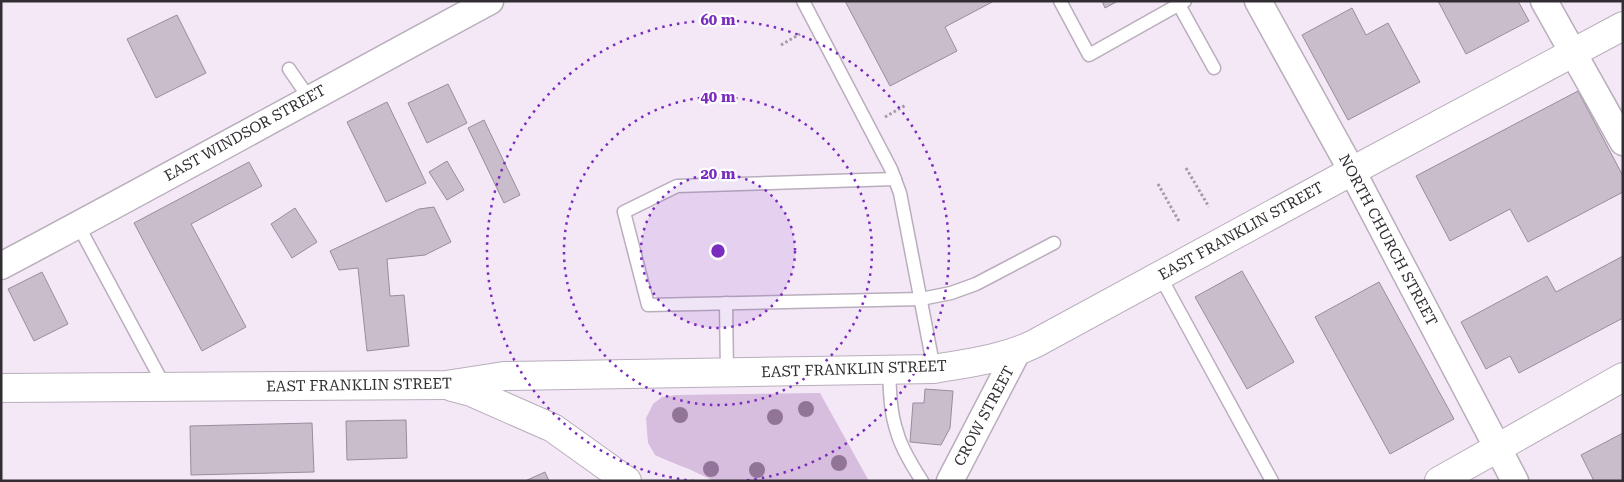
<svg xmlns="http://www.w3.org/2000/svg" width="1624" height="482" font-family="'Roboto Serif',serif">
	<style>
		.green { fill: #d7bede }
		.building { fill: #c9bdcc; stroke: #988d9b }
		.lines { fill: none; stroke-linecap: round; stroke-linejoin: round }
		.service-casing { stroke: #b9aebc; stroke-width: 15 }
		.minor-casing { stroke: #b9aebc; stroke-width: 29 }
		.secondary-casing { stroke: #b9aebc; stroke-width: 30 }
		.path { stroke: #a49ba6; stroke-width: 3; stroke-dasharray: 2.5 2.5; stroke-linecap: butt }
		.service { stroke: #fff; stroke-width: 12 }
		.minor { stroke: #fff; stroke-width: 26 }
		.secondary { stroke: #fff; stroke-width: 28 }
		.tree { fill: #917498 }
		.ring { fill: none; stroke: #7b2cbf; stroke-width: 2.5; stroke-dasharray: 2.5 5 }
		.labels { text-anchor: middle; stroke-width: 4.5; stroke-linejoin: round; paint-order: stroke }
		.street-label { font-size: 15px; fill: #312d32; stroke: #fff }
		.centre { fill: #7b2cbf; stroke: #fff; stroke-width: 2.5 }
		.ring-label { font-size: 15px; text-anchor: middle; font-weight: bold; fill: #7b2cbf; stroke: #fff; stroke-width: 4.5; stroke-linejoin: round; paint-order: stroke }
	</style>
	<rect width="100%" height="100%" fill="#f4e8f7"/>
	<polygon class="green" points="820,393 869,481 714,481 691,470 666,460 655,455 648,443 646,418 653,404 662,397 676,395"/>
	<g class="building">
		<polygon points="845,1 994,1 945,27 957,51 890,86"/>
		<polygon points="1102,1 1118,1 1105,8"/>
		<polygon points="1438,1 1518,1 1529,21 1466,54"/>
		<polygon points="1352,8 1366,35 1388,23 1420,82 1348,120 1302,35"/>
		<polygon points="177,15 206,73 156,98 127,39"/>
		<polygon points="448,84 467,123 427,143 408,103"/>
		<polygon points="1578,91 1623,176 1623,192 1528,242 1510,209 1450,241 1416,176"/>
		<polygon points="387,102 426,183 386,202 347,122"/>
		<polygon points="484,120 520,195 504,203 468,128"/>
		<polygon points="447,161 464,190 447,200 429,172"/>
		<polygon points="249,162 262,186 191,224 246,327 202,351 134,223"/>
		<polygon points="434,207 451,242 425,255 387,259 390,296 404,295 409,346 367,351 358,268 339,270 330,251 419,209"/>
		<polygon points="295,208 317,242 292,258 271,224"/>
		<polygon points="1623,256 1623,318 1519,373 1510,356 1486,369 1461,322 1547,276 1556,292"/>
		<polygon points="1242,271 1294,362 1247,389 1195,297"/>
		<polygon points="42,272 68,324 34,341 8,289"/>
		<polygon points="1379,282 1454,419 1390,454 1315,317"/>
		<polygon points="925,389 953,391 950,428 941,445 910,442 913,403 924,403"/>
		<polygon points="406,420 407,458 347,460 346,421"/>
		<polygon points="312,423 314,472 191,475 190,426"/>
		<polygon points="1623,433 1623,481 1594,481 1581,455"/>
		<polygon points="545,472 549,481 525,481"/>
	</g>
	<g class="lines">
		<g class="service-casing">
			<g id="service">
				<polyline points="803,1 891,169 900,193 934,369"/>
				<polyline points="1060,1 1089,55 1185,1"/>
				<polyline points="1179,5 1214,68"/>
				<polyline points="289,69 309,98"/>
				<polyline points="895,179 677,186 624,212 648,305 921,299 951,293 976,284 1054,243"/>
				<polyline points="78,225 165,387"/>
				<polyline points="1160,276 1272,481"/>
				<polyline points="726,303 727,373"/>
				<path d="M 889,370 C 890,391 890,412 897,432 C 901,448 913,467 922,481"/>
			</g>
		</g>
		<g class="minor-casing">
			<g id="minor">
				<polyline points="1258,1 1352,171 1515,481"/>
				<polyline points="1544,1 1623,142"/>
				<path d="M 1,266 C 165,179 327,89 490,1"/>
				<polyline points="950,481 1017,352"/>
			</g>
		</g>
		<g class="secondary-casing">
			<g id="secondary">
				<polyline points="452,387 471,392 553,428 627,481"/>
				<path d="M 1,388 L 446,385 L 504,376 L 934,369 C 968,363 1003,359 1034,344 L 1352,171 L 1623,26"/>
				<polyline points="1439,481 1623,377"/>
			</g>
		</g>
		<g class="path">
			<polyline points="781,45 800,34"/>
			<polyline points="885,117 906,105"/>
			<polyline points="1186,168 1209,207"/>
			<polyline points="1158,184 1180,223"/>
		</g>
		<use href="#service" class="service"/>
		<use href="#minor" class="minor"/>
		<use href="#secondary" class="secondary"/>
	</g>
	<g class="tree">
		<circle cx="806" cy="409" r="8"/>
		<circle cx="680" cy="415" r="8"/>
		<circle cx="775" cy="417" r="8"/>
		<circle cx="839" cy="463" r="8"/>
		<circle cx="711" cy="469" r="8"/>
		<circle cx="757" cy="470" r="8"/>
	</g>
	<circle cx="718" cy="251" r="77" fill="#7b2cbf" fill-opacity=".12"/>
	<g class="ring">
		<circle cx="718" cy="251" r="77"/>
		<circle cx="718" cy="251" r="154"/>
		<path d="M694 481A231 231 0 1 1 742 481"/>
	</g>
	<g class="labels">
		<g class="street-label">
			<text transform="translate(245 133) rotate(-29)" y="5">EAST WINDSOR STREET</text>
			<text transform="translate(1241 231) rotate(-29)" y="5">EAST FRANKLIN STREET</text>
			<text transform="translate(1388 240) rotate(62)" y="5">NORTH CHURCH STREET</text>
			<text transform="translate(854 369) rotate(-2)" y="5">EAST FRANKLIN STREET</text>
			<text transform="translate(359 385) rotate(-1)" y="5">EAST FRANKLIN STREET</text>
			<text transform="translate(984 416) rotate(-62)" y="5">CROW STREET</text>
		</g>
	</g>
	<circle cx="718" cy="251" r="8" class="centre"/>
	<g class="ring-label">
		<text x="718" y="25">60 m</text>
		<text x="718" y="102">40 m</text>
		<text x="718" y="179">20 m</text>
	</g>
	<rect width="1624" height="482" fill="none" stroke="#312d32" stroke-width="5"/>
</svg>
